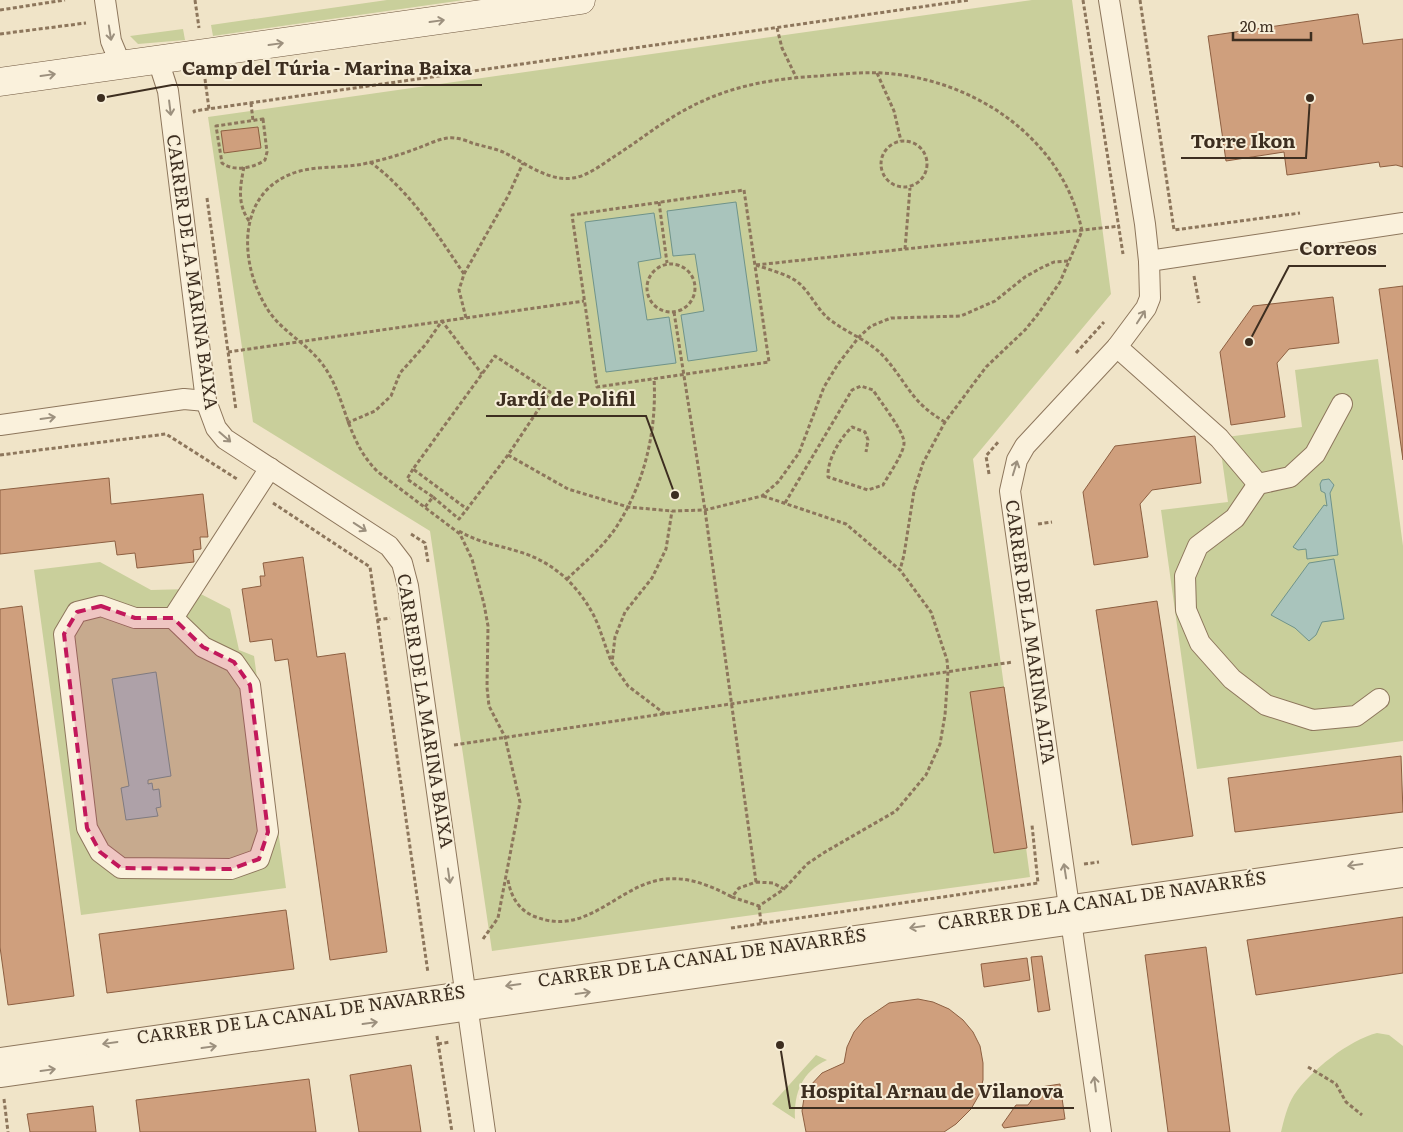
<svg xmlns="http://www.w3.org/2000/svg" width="1403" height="1132" font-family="Literata,serif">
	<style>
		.green { fill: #c9cf9b }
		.water { fill: #a9c4bc; stroke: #6f938a }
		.building { fill: #cf9f7d; stroke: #8d5f41 }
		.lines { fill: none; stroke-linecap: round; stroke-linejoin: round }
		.minor-casing { stroke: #8d765c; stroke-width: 22 }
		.secondary-casing { stroke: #6f573f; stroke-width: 29 }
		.path { stroke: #8d765c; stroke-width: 3; stroke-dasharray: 4 2.5; stroke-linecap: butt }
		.minor { stroke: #faf1dc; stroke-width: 20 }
		.secondary { stroke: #faf1dc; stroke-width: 28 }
		.oneway { stroke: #9c907e }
		.marked { fill: #c2185b; fill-opacity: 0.2; stroke: #c2185b; stroke-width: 4; stroke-dasharray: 10 6; stroke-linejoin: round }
		.labels { text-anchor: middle; stroke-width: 4; stroke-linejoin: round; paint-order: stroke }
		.street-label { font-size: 18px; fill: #3d2e20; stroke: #f7eed8 }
		.leader { fill: none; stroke: #3d2e20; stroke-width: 2 }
		.callout-dot { fill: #3d2e20; stroke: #f7eed8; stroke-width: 2 }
		.callout-label { font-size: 19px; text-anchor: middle; font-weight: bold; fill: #3d2e20; stroke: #f7eed8; stroke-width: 4; stroke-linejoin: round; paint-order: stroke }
	</style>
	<rect width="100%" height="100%" fill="#f0e4c8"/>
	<g class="green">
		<polygon points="387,0 464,0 213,36 211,25"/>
		<polygon points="1032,0 1072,0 1111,294 973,459 1030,877 492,951 430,531 253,422 208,117"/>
		<polygon points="183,29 185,40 138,44 130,36"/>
		<polygon points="1378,359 1403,546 1403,741 1197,769 1161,510 1228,502 1219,438 1302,427 1295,370"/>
		<polygon points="100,562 151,590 191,589 230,609 239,650 254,656 286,888 81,915 34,570"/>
		<path d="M 1377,1033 L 1389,1035 L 1403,1046 L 1403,1132 L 1281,1132 C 1284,1120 1287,1106 1294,1095 C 1310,1071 1349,1040 1377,1033 Z"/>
		<path d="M 816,1055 L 827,1060 C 802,1072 794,1092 795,1119 L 772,1104 Z"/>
	</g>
	<g class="water">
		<polygon points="736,202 757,351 688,361 681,315 704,311 695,254 673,256 667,211"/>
		<polygon points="654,213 661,258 638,262 647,320 669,317 676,363 606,372 585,222"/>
		<polygon points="1329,479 1334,485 1330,493 1338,555 1307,559 1306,549 1298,550 1293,547 1324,505 1327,506 1325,493 1321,491 1320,484 1322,480"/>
		<polygon points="1334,559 1344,619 1322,622 1316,635 1309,641 1295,628 1271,615 1309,563"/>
		<polygon points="156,672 171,776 148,780 148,784 152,783 153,790 159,789 161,807 156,808 158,816 126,820 121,788 129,786 112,679"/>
	</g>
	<g class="building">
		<polygon points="1358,14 1363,44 1403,39 1403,167 1396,165 1380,167 1379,162 1287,175 1284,152 1226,161 1208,36"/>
		<polygon points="258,127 261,148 224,153 221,131"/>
		<polygon points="1403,286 1403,460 1379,289"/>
		<polygon points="1333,297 1339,343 1289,349 1277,363 1285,417 1231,425 1220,352 1253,306"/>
		<polygon points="1195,436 1201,483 1152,490 1140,504 1148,557 1094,565 1083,492 1115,446"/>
		<polygon points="109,478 111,504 203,494 208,537 200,537 201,549 193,550 194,562 137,568 135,553 117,555 115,541 0,554 0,490"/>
		<polygon points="303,557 317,657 345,653 387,952 330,960 288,659 275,661 272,639 250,642 242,589 261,586 260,576 265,576 263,563"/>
		<polygon points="1157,601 1193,836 1132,845 1096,610"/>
		<polygon points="22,606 74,996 8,1005 0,947 0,609"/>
		<polygon points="1004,687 1027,848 994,853 970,692"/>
		<polygon points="1401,756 1403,812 1235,832 1228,778"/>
		<polygon points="286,910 294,969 107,993 99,934"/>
		<polygon points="1403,917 1403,973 1256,995 1247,940"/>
		<polygon points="1206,947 1230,1132 1168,1132 1145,955"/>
		<polygon points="1042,956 1050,1010 1038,1012 1031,957"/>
		<polygon points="1027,958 1030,980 984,987 981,964"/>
		<polygon points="918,999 933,1002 949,1009 963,1020 973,1032 980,1046 983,1063 983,1080 979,1095 971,1109 956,1124 944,1132 806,1132 802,1111 804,1098 809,1087 822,1073 844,1063 847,1047 854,1032 864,1020 889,1003"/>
		<polygon points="411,1065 421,1132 359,1132 350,1075"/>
		<polygon points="309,1079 316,1132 140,1132 136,1100"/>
		<polygon points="1060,1084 1065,1119 1004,1128 1002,1125 1016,1105 1028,1105 1041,1087"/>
		<polygon points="93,1106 96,1132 30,1132 27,1114"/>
	</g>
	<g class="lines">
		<g class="minor-casing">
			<g id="minor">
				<polyline points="105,0 111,41 121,65"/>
				<polyline points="158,60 168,91 206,401 216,428 225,439 389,546 402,563 408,586 485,1132"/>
				<polyline points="1149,261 1403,223"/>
				<polyline points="1117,347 1219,438 1258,484"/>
				<polyline points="1342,404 1315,454 1290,477 1258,484 1235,518 1198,546 1185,576 1186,610 1200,643 1232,679 1266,705 1313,720 1356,716 1379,699"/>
				<polyline points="0,425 184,399 206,401"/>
				<polygon points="101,606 135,618 173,618 203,647 234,662 250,685 268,832 259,859 231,869 121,868 100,852 87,828 64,634 77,612"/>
				<polyline points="173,618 270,468"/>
				<polyline points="0,1058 1403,858"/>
				<polyline points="0,1077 1403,877"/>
				<polyline points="1101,1132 1010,491 1017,460 1025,446 1117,347 1146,308 1150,298 1149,261 1145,224 1109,0"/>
			</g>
		</g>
		<g class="secondary-casing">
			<polyline id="secondary" points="0,82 581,0"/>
		</g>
		<g class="path">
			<polyline points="195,0 199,28"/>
			<polyline points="1083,0 1123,254"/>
			<polyline points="1140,0 1174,230 1300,213"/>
			<polyline points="0,10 65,0"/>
			<polyline points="777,28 782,48 796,77"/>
			<polyline points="0,34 86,23"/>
			<polyline points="877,73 894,111 901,141"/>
			<polyline points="205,79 209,109"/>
			<polyline points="251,103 253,121"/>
			<polyline points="195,113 194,111 969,0"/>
			<path d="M 263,119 L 267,152 L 265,160 C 254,168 233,172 222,163 L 216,126 Z"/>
			<circle cx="904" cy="164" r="23"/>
			<path d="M 370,162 C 410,191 437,234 464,274 L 459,290 L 466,318"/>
			<path d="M 244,167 C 240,187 237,203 249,221"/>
			<polygon points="744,190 769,362 597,387 572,215"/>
			<polyline points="207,198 236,410"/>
			<polyline points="659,202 667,263"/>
			<polyline points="905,249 910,188"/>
			<circle cx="671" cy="288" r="24"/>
			<polyline points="756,265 1120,226"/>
			<path d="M 756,265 C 770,270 791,275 801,285 C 813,297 819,313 833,322 C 851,335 872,342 886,359 C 909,386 911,402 945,422"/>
			<polyline points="464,274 508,196 523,163"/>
			<polyline points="1194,276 1199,303"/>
			<polyline points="674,312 705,510 756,882"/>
			<polyline points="228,352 584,301"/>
			<polyline points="1076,353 1104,322"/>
			<polyline points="347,423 375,411 391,396 400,373 426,344 442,321 482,374"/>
			<polyline points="0,455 166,434 237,479"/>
			<polyline points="508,455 467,509 413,469 495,356 550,392 508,455 568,489 628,507 672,511 705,510 762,496 778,482 799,453 824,387 838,364 859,337 871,326 891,318 961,316 995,301 1025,277 1041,268 1054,262 1069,261"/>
			<polyline points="413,469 407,479 433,497 425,507"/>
			<polyline points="989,474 986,456 999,441"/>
			<polyline points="763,496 846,524 900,570 931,612 947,660 948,672 945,715 940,744 926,775 896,811 825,852 807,864 784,889"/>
			<polyline points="433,497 459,519 467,509"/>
			<polyline points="273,503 370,567 428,973"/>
			<path d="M 785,503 L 852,390 L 861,386 L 873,390 C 880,401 905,433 904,443 C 904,453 888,476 883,485 L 868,490 L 828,477 C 827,460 840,438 852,427 L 865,432 L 868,440 L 866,452"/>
			<polyline points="1038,524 1052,522"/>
			<path d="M 459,531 C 479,543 498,545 520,552 C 553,562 578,585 594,616 C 601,630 605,647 612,663"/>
			<polyline points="411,534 425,543 428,562"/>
			<path d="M 567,579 C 584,563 604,546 617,526 C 645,482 657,430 654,378"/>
			<polyline points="377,620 390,618"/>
			<polyline points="665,714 628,686 612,663 615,637 625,612 652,578 666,549 672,511"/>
			<polyline points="454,745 1013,662"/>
			<polyline points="1084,864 1099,862"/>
			<path d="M 508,880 C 511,897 519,911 536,917 C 586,936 615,889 659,880 C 686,875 709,885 732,897"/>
			<polygon points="756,882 773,883 784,889 759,906 732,897 739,888"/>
			<polyline points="759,906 761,923"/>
			<polyline points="731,928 1038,883 1032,825"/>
			<path d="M 483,939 L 498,918 L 520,802 L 505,737 L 489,706 L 487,687 L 488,626 L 484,604 L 472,559 L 460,534 L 378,472 C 344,439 347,394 320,361 C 305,343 284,332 270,313 C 238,266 234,189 300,171 C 320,166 343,168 363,164 C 382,160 400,155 418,148 C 427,145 438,139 448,138 C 456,137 465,140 472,143 C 482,146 493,148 503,152 C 524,162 548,182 573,178 C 587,176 600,166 612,158 C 642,139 670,115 703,101 C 739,84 781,78 820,76 C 841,74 862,72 883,73 C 974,79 1063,138 1082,231 L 1060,282 L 1038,314 L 1025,330 L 986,367 L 945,422 L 923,463 L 914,491 L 904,555 L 900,570"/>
			<polyline points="437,1036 452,1132"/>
			<polyline points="438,1044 450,1042"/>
			<polyline points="1308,1067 1336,1084 1346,1102 1362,1115"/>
			<polyline points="4,1099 8,1132"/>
		</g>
		<use href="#minor" class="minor"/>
		<use href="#secondary" class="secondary"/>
	</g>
	<defs><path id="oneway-shaft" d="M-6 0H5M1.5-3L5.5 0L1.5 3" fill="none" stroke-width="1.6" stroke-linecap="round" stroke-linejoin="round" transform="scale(1.25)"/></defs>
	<g class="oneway">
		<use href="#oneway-shaft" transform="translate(437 21) rotate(-8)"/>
		<use href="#oneway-shaft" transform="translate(110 33) rotate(81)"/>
		<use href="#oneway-shaft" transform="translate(276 44) rotate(-8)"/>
		<use href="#oneway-shaft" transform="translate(48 75) rotate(-8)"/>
		<use href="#oneway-shaft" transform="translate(170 108) rotate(83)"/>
		<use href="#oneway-shaft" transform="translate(1141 317) rotate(-57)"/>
		<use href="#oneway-shaft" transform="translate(48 418) rotate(-8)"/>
		<use href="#oneway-shaft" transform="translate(225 437) rotate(41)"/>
		<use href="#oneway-shaft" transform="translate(1015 468) rotate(-73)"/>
		<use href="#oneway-shaft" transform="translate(360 527) rotate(33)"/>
		<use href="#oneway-shaft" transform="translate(1355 865) rotate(172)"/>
		<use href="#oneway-shaft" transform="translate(1065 871) rotate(-99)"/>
		<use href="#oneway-shaft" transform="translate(449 876) rotate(82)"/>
		<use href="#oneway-shaft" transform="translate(917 927) rotate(172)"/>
		<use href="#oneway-shaft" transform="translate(513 985) rotate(172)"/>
		<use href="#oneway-shaft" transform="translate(583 993) rotate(-8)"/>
		<use href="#oneway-shaft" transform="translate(370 1023) rotate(-8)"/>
		<use href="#oneway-shaft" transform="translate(110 1043) rotate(172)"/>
		<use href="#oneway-shaft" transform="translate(209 1047) rotate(-8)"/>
		<use href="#oneway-shaft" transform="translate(48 1070) rotate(-8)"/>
		<use href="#oneway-shaft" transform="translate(1095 1084) rotate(-97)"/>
	</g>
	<path class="marked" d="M 101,606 L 135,618 L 173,618 L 203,647 L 234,662 L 250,685 L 268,832 L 259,859 L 231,869 L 121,868 L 100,852 L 87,828 L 64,634 L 77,612 Z"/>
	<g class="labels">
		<g class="street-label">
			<text transform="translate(192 272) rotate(82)" y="6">CARRER DE LA MARINA BAIXA</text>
			<text transform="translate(1030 632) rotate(82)" y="6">CARRER DE LA MARINA ALTA</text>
			<text transform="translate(425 711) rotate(81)" y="6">CARRER DE LA MARINA BAIXA</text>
			<text transform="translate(1102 901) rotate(-8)" y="6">CARRER DE LA CANAL DE NAVARRÉS</text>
			<text transform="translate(702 958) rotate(-8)" y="6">CARRER DE LA CANAL DE NAVARRÉS</text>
			<text transform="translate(301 1015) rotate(-8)" y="6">CARRER DE LA CANAL DE NAVARRÉS</text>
		</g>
	</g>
	<path class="leader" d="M101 98L172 85H482M1310 98L1306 158H1181M1249 342L1289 266H1386M675 495L646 416H486M780 1045L790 1108H1074"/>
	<g class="callout-dot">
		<circle cx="101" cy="98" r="5"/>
		<circle cx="1310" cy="98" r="5"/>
		<circle cx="1249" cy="342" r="5"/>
		<circle cx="675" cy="495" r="5"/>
		<circle cx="780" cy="1045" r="5"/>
	</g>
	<g class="callout-label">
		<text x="327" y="75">Camp del Túria - Marina Baixa</text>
		<text x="1243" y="148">Torre Ikon</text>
		<text x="1338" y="255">Correos</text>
		<text x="566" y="406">Jardí de Polifil</text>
		<text x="932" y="1098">Hospital Arnau de Vilanova</text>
	</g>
	<path d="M1233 32v8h78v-8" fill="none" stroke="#3d2e20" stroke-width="2.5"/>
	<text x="1240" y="32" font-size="15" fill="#3d2e20" stroke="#f7eed8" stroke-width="4" paint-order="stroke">20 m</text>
</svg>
